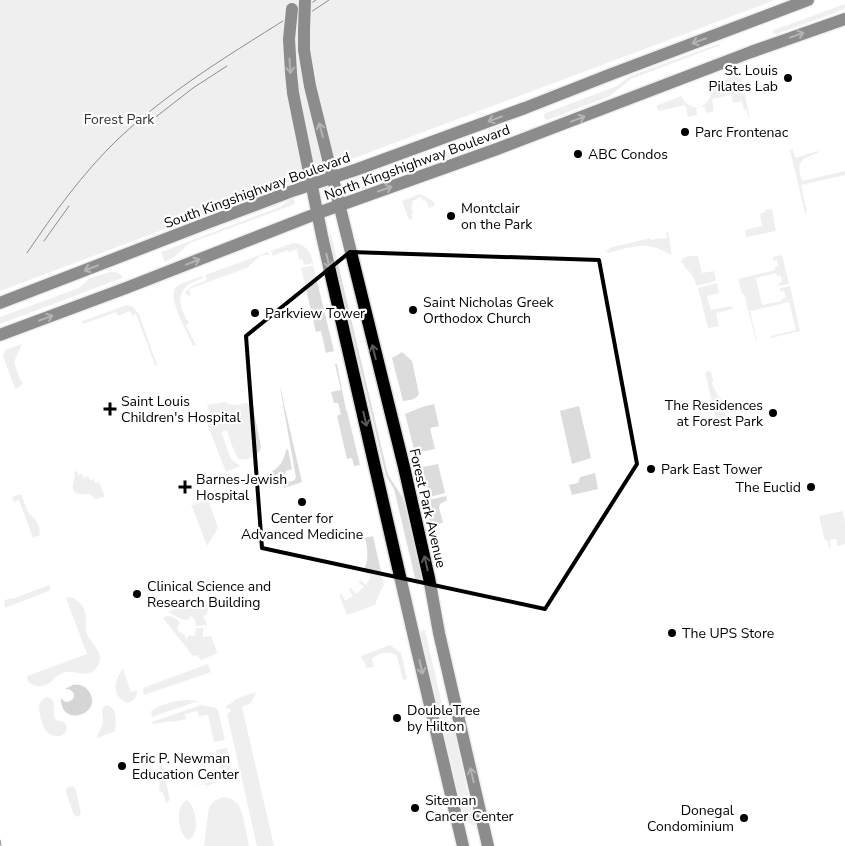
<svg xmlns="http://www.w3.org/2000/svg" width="845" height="846" font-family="'Nunito Sans',sans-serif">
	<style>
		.green { fill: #dcdcdc }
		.water { fill: #a3a3a3 }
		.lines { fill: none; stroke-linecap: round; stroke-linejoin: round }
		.primary-casing { stroke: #dbdbdb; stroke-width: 15 }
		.primary { stroke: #000; stroke-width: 12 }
		.tram { stroke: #000; stroke-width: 1 }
		.primary-bridge-casing { stroke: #dbdbdb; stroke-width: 15; stroke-linecap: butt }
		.primary-bridge { stroke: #000; stroke-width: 12 }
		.oneway { stroke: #595959 }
		.marked { fill: none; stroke: #000; stroke-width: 4; stroke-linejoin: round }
		.poi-dot { fill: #000; stroke: #fff; stroke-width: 2 }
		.labels { text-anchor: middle; stroke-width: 4.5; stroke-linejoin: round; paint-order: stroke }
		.poi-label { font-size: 14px; fill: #000; stroke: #fff; text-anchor: start }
		.park-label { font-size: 14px; fill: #333; stroke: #fff }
		.street-label { font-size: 14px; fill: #000; stroke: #fff }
	</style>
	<rect width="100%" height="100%" fill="#fff"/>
	<g class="green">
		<polygon points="0,0 775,0 0,291"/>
		<polygon points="845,4 845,8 835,13 776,34 772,33 774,30"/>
		<polygon points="718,44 720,45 718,46 631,79 608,97 547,120 545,119 544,115 546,113 617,86 630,76"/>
		<path d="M 738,75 L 741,78 L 750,118 L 749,119 L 746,109 L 744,110 L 742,101 L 733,103 L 731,95 L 712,99 L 714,111 L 706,113 L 705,107 L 702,107 L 702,106 C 710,101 713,95 711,85 Z"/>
		<path d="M 681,96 C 685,104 690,106 698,108 L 696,109 L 697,115 L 688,117 L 685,105 L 659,111 L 656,106 Z"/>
		<polygon points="499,126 510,127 512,134 361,190 360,188 471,146 489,130"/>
		<path d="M 793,149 L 795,158 L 818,151 L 818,153 C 800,159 796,162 802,181 L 845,171 L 845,175 L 801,185 L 807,212 L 805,213 L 790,150 Z"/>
		<polygon points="420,194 433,201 435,205 429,208 426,200 423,201 421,197 412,201 413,205 411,206 413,213 411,214 413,219 409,220 402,201"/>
		<polygon points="294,197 295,204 190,243 174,257 165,262 161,252 280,207"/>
		<polygon points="772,209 776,231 746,237 745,230 762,226 760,214 765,212 765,210"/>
		<path d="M 666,232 L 668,232 L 672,255 C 667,253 662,250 657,248 C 640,243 624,249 608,253 L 606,250 L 609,250 L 609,248 L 651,238 L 651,240 L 661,238 L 661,239 L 667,238 Z"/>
		<polygon points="331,234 388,475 403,498 423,584 417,586 394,489 386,476 329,235"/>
		<path d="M 293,243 C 306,244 310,251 313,263 L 304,265 L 302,259 L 299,260 L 297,249 L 288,252 L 287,250 L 273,256 L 271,251 Z"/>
		<path d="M 268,252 L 270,255 C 253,254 259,261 249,265 L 249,267 L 189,289 L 191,295 L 189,296 L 185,293 L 190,287 L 207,280 L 205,275 Z"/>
		<polygon points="782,255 789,284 779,286 779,283 782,282 781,276 777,276 776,273 756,278 762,305 782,301 782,299 786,297 784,291 781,292 780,288 790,286 800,331 771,338 771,336 796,330 789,302 750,311 757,341 756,341 744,294 742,294 738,279 775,270 775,267 778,266 777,260 773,261 773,257"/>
		<polygon points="688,256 698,256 702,273 714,271 716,281 697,286 692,275 681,262 683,258"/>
		<polygon points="313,265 334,351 326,353 321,331 316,332 301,268"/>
		<polygon points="110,272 116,272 122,276 122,278 0,324 0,317 79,288 90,278"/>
		<path d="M 202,276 L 203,278 C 198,280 192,282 188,285 C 175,294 181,312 189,322 L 186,326 L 196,345 L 193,346 C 189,334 166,298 176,287 C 182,282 195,279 202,276 Z"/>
		<polygon points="717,283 719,293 707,296 711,310 732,306 733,309 716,313 719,326 708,328 698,288"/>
		<polygon points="127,305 133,307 139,314 157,365 155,365 136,314 132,316 130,311 118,316 116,312 83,324 82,321"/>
		<polygon points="22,344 14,362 20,380 23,382 21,386 15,389 3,356 5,350"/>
		<path d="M 402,352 L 412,361 L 419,394 C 416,400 409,400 403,401 L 392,358 Z"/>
		<polygon points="335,364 337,364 346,410 347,411 360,465 354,466 352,458 347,459 337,416 341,414 338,403 334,403 331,392 341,390"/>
		<polygon points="708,371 711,372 713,380 712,384 718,396 722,400 728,423 718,426 705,373"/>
		<path d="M 279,382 L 302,482 L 284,488 L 279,474 L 250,485 L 252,481 C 268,475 283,469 286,450 L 288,449 L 292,469 L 286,471 C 281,479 290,486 296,478 Z"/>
		<path d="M 225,402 C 228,403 230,405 233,405 C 242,406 245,399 253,407 L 261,447 C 259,453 256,456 250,458 C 246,460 241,460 238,458 C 234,453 229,437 227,430 L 221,432 L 231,459 L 240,466 L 226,472 L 208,426 L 208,418 L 210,413 L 207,405 Z"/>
		<polygon points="434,404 439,426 430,428 435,449 415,453 405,414 422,407"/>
		<polygon points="579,406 591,458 572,464 560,411"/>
		<path d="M 438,464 L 445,493 L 430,497 L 427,484 L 425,485 C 423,479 420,475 418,468 Z"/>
		<path d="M 77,471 L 78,475 L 82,474 L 84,478 L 88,476 L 90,480 L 94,479 L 95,483 L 99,482 L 104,494 L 104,497 L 95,499 L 90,494 C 74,495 70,493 75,476 L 74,472 Z"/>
		<polygon points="595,473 598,489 572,495 569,485 578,483 580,477"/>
		<polygon points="21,494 28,512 37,522 40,530 39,531 40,535 33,538 19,500 14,502 12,497"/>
		<polygon points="446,496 447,500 440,504 439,508 443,522 442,523 431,526 428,513 430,508 429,500"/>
		<polygon points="208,499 218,528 207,546 191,504 194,505"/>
		<polygon points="843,511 845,522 845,544 837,546 837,540 834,539 830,540 831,547 829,548 827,540 825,541 819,516"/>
		<path d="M 373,536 L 384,585 L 379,594 L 375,605 L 347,615 L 339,595 L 342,594 L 345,601 L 353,596 L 349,590 L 351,588 L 356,594 L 364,587 L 358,582 L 360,580 L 366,585 L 371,576 L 363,572 C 369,561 368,550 365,538 Z"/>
		<polygon points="49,585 51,590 5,608 4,600 15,598"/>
		<path d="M 69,597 C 81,600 86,608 86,620 C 86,624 85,628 86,632 C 89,643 107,652 97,667 C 89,680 76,670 65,672 C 55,674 52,685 42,686 C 37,687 33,685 28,682 L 27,676 L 87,654 L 66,598 Z"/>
		<polygon points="205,598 209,608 206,615 203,616 207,625 196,626 195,620 191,616 188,620 181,619 168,612 200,599 200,600"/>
		<polygon points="167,616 173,617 180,622 177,629 178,631 185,635 186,640 189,635 193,636 195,635 196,628 203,628 203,637 211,636 217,652 216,654 201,660 197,655 193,656 163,618"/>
		<polygon points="425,630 443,709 446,718 455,733 475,827 466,821 464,818 420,632"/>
		<path d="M 390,645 L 401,653 L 407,679 L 403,680 L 397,656 C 389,650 379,652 372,659 L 374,667 L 366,668 L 365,661 L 363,661 L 361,656 Z"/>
		<polygon points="208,664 211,672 144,695 143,688"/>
		<path d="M 123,669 L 131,692 L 137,690 C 137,698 134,701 127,703 C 111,696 114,680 123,669 Z"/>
		<polygon points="256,692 251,703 242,707 274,846 257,846 227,714 231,711 230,709 227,709 226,706 233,702 236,699"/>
		<path d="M 47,697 C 60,701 50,711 56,720 L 64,722 L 67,727 C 66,738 53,739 46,731 C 41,723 39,713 39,704 L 43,699 Z"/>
		<path d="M 189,700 L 198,701 L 152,717 L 151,711 C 162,704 175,700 189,700 Z"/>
		<path d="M 106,705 C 118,707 116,722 115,731 L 97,738 C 98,731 103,727 103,722 C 103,718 102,714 102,709 Z"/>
		<polygon points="201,705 216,708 218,710 225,740 214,742 208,715 199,716 197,711 185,714 186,719 173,722 173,721 153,724 152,722"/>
		<polygon points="227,748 232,773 231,776 207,786 206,784 191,787 222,779 216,750"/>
		<polygon points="160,756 170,800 166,803 163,793 159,790 160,782 158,782 159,775 159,757"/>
		<polygon points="70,786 74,787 76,791 81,814 78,817 74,815 66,792 66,789"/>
		<path d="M 223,797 C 229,798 233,799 237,803 C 243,810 247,836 249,846 L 204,846 L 209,807 L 214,801 Z"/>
		<path d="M 187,800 C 196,807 201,835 188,840 C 178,833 174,806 187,800 Z"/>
	</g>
	<path class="water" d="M 73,685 C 80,684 86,686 90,693 C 102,715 60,728 61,698 L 65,702 C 77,702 77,689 65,689 Z"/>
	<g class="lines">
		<g class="primary-casing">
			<g id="primary">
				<polyline points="304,30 304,50 310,86 404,467 429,578 439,633 488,846"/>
				<polyline points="289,39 291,73 293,93 322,236 410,620 463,846"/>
				<polyline points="0,303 207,223 295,190 358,169 525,108 609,75 808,0"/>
				<polyline points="0,335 126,288 318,213 497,149 751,52 845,19"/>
			</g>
		</g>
		<use href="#primary" class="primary"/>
		<g class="tram">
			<polyline points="311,12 329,0"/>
			<polyline points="148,123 193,88 227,66"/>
			<polyline points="44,241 69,206"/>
			<path d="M 27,253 C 54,213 82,174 117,140 C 176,84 248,44 316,0"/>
			<polyline points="0,840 1,846"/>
		</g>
		<g class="primary-bridge-casing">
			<g id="primary-bridge">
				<polyline points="304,30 305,0"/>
				<polyline points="289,39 292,9"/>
			</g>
		</g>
		<use href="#primary-bridge" class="primary-bridge"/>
	</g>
	<defs><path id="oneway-shaft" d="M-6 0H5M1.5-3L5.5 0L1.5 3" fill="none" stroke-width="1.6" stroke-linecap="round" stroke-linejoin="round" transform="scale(1.25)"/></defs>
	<g class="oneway">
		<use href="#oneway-shaft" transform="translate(797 35) rotate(-20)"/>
		<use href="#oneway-shaft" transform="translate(699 41) rotate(160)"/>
		<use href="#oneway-shaft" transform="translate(290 66) rotate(86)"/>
		<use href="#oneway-shaft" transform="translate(495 119) rotate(160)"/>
		<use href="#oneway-shaft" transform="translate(578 119) rotate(-21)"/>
		<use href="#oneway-shaft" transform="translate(321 130) rotate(-105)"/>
		<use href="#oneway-shaft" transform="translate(385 189) rotate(-19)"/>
		<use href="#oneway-shaft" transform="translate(328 261) rotate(77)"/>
		<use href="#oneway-shaft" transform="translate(193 262) rotate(-21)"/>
		<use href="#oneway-shaft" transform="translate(91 268) rotate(159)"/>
		<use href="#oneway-shaft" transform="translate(46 318) rotate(-20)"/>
		<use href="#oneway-shaft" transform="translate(374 352) rotate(-104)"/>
		<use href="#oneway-shaft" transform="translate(365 419) rotate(77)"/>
		<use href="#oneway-shaft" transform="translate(426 563) rotate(-103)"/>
		<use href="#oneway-shaft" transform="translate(421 667) rotate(77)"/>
		<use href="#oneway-shaft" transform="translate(472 775) rotate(-103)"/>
	</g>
	<path d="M0 0H845V846H0ZM 350,252 L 599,260 L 637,464 L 545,609 L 262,548 L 246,336 Z" fill="#fff" fill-opacity=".55" fill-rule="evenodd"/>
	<path class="marked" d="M 350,252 L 599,260 L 637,464 L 545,609 L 262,548 L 246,336 Z"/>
	<g class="poi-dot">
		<circle cx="788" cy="78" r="5"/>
		<circle cx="685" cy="132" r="5"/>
		<circle cx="578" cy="154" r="5"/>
		<circle cx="451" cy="216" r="5"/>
		<circle cx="413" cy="310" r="5"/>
		<circle cx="255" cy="313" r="5"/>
		<path d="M107.5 401.5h5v5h5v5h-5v5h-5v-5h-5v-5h5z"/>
		<circle cx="773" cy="413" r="5"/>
		<circle cx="651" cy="469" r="5"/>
		<path d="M182.5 479.5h5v5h5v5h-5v5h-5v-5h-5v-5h5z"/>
		<circle cx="811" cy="487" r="5"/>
		<circle cx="302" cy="502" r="5"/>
		<circle cx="137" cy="594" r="5"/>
		<circle cx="672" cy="633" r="5"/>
		<circle cx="397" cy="718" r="5"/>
		<circle cx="122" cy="766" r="5"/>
		<circle cx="415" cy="808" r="5"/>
		<circle cx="744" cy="818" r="5"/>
	</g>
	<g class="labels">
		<g class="poi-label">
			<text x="778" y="75" text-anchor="end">St. Louis<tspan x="778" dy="16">Pilates Lab</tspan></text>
			<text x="695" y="137">Parc Frontenac</text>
			<text x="588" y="159">ABC Condos</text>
			<text x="461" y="213">Montclair<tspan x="461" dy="16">on the Park</tspan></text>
			<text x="423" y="307">Saint Nicholas Greek<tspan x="423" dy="16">Orthodox Church</tspan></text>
			<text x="265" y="318">Parkview Tower</text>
			<text x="121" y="406">Saint Louis<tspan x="121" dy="16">Children's Hospital</tspan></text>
			<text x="763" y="410" text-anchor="end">The Residences<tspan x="763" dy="16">at Forest Park</tspan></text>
			<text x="661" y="474">Park East Tower</text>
			<text x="196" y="484">Barnes-Jewish<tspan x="196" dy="16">Hospital</tspan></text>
			<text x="801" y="492" text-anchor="end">The Euclid</text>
			<text x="302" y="523" text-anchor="middle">Center for<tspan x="302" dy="16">Advanced Medicine</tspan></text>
			<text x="147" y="591">Clinical Science and<tspan x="147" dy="16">Research Building</tspan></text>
			<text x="682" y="638">The UPS Store</text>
			<text x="407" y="715">DoubleTree<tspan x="407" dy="16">by Hilton</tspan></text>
			<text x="132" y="763">Eric P. Newman<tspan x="132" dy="16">Education Center</tspan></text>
			<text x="425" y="805">Siteman<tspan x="425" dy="16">Cancer Center</tspan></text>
			<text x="734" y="815" text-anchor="end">Donegal<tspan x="734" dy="16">Condominium</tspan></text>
		</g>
		<g class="park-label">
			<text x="119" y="124">Forest Park</text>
		</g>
		<g class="street-label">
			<text transform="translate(417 162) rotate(-20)" y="5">North Kingshighway Boulevard</text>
			<text transform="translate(257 190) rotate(-20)" y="5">South Kingshighway Boulevard</text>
			<text transform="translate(428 508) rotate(77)" y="5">Forest Park Avenue</text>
		</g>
	</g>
</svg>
